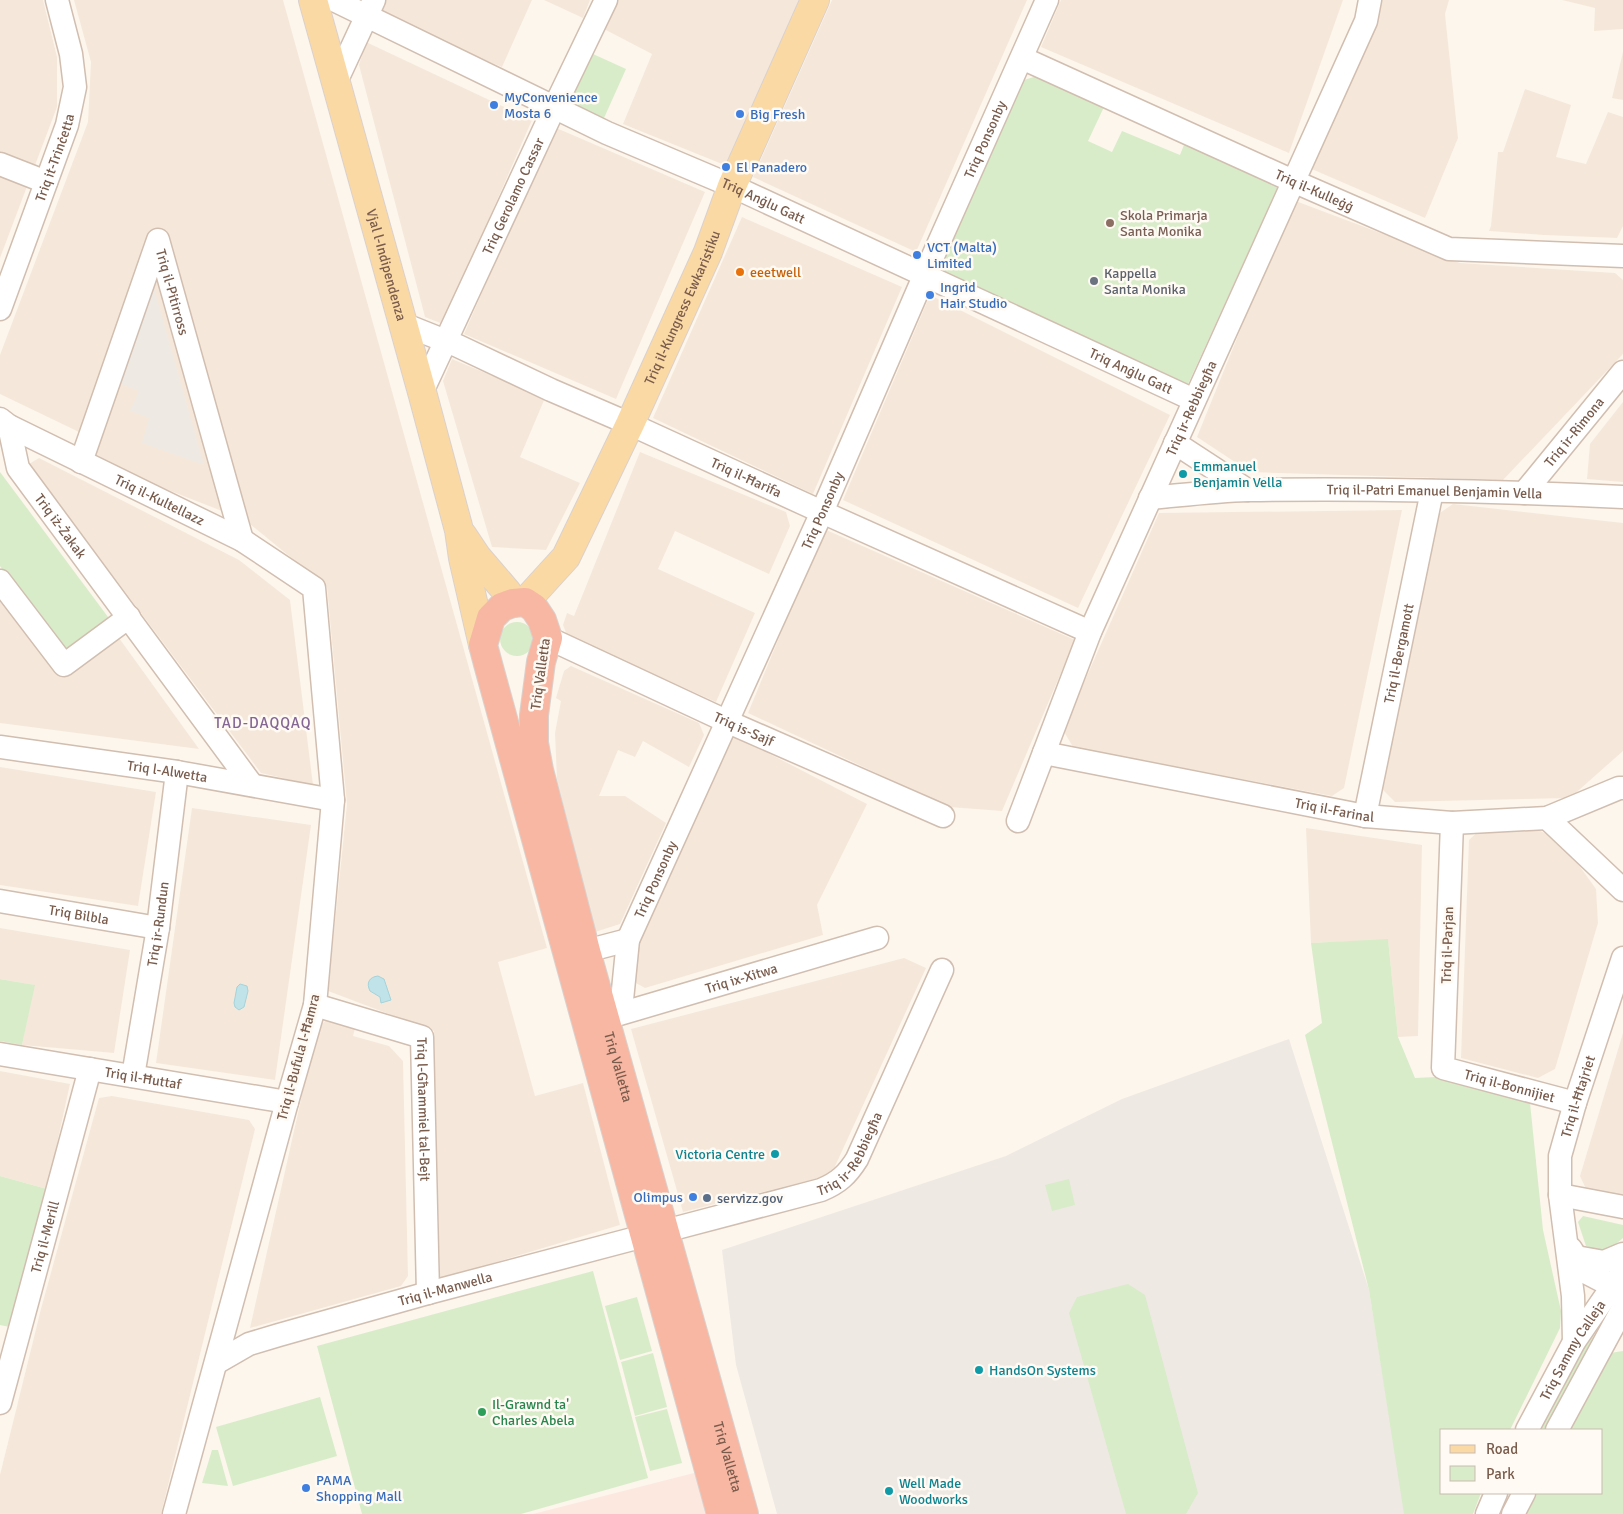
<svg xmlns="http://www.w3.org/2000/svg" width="1623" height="1514" font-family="Signika,sans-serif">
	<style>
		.residential { fill: #f5e8da }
		.commercial { fill: #fde8e0 }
		.industrial { fill: #efe9e4 }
		.green { fill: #d8ecc9; fill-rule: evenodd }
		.water { fill: #bfe3e8; stroke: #a5d3da }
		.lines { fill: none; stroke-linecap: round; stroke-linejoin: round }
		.minor-casing { stroke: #d1beb0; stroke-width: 25 }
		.major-casing { stroke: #dad1cd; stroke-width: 30 }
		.highway-casing { stroke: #dad1cd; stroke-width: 30 }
		.minor { stroke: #fff; stroke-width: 22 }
		.major { stroke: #fbd9a5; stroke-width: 28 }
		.highway { stroke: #f7b7a3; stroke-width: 28 }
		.shop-dot { fill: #3f7fe0; stroke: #fffaf3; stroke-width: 2 }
		.education-dot { fill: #8d6e63; stroke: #fffaf3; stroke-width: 2 }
		.food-dot { fill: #e8710a; stroke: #fffaf3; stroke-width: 2 }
		.worship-dot { fill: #6b7280; stroke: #fffaf3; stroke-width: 2 }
		.culture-dot { fill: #0f9aa8; stroke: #fffaf3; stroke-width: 2 }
		.service-dot { fill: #5c6f8a; stroke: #fffaf3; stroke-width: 2 }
		.leisure-dot { fill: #2e9e5b; stroke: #fffaf3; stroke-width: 2 }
		.labels { text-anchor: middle; stroke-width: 5; stroke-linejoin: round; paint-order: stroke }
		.shop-label { font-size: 14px; fill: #366cbe; stroke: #fffaf3; text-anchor: start }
		.street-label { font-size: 14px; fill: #7a5c4d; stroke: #fffaf3 }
		.education-label { font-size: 14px; fill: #785e54; stroke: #fffaf3; text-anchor: start }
		.food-label { font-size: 14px; fill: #c56008; stroke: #fffaf3; text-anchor: start }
		.worship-label { font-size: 14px; fill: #5b616d; stroke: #fffaf3; text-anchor: start }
		.culture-label { font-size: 14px; fill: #0d838f; stroke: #fffaf3; text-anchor: start }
		.service-label { font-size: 14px; fill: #4e5e75; stroke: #fffaf3; text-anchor: start }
		.leisure-label { font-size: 14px; fill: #27864d; stroke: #fffaf3; text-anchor: start }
		.neighbourhood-label { font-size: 15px; letter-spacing: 1px; fill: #846695; stroke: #fffaf3 }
	</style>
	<rect width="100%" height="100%" fill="#fdf6ec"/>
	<g class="residential">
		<polygon points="0,0 43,0 57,57 57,107 0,258"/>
		<polygon points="74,0 283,0 547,948 498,962 535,1096 583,1083 620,1225 440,1279 434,1031 328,991 347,804 327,587 245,520 99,463 79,432 0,394 0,355 88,122 91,62"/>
		<polygon points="382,0 532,0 502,67 376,15"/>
		<polygon points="544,0 590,0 583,18"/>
		<polygon points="615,0 799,0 727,166 623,124 652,54 602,28"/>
		<polygon points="832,0 1027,0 916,252 753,177"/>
		<polygon points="1061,0 1343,0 1289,153 1041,47"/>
		<polygon points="1380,0 1449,0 1445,14 1458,138 1425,218 1307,167"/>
		<polygon points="1562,0 1623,0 1623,29 1594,31 1595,8"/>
		<polygon points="366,42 532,120 443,324 425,317 359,65"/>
		<polygon points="1623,52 1623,100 1612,98"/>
		<polygon points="1525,89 1571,105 1556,157 1586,164 1608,112 1623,117 1623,226 1617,238 1544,235 1489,231 1491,226 1498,152 1503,152"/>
		<polygon points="554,127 705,192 616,399 464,334"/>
		<polygon points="1293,200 1460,263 1615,273 1623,280 1623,354 1503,480 1250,472 1197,437"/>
		<polygon points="742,217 902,287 813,494 653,418"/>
		<polygon points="930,295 1170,415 1078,608 843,500"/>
		<polygon points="452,359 545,398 520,457 580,483 546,550 492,547 443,381"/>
		<polygon points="1623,402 1623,482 1587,479 1590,444"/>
		<polygon points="640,452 786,512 790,526 769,574 675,531 658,569 755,613 716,702 567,635 563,625 567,613 574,616"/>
		<polygon points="39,458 239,560 290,600 313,785 261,773 29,464"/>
		<polygon points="1453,504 1623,523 1623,751 1570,798 1395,802 1382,789 1434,517"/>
		<polygon points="1402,510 1344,788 1332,796 1073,747 1063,730 1159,513"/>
		<polygon points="824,529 1075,640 1002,811 949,807 748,713"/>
		<polygon points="0,602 56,673 63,675 119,638 199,749 0,723"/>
		<polygon points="571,666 699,723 704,735 689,767 643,741 635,757 618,750 599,796 625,796 666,823 620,924 595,932 557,779 555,733 561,701 556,698 564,671"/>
		<polygon points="733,735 867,804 817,905 823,935 645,988 634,982 637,944"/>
		<polygon points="0,767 156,792 138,906 0,885"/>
		<polygon points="192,808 311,825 275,1080 156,1063"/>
		<polygon points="1306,828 1422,845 1418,1036 1398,1037 1388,940 1311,943"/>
		<polygon points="1534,828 1553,837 1573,857 1596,889 1598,923 1555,1069 1538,1078 1461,1058 1469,840 1480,830"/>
		<polygon points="0,928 130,950 114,1053 22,1045 34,985 0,979"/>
		<polygon points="904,958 926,968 831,1175 683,1212 631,1029"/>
		<polygon points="330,1017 356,1025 353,1036 389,1046 403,1061 408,1276 401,1286 250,1328 317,1028"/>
		<polygon points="1623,1033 1623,1197 1586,1189 1580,1176"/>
		<polygon points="0,1071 70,1084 47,1189 0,1176"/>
		<polygon points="112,1096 249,1120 255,1129 161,1514 0,1514 0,1475 41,1309 99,1098"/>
	</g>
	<polygon class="commercial" points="698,1472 709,1514 533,1514"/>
	<g class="industrial">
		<polygon points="152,281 204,465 142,443 149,418 130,411 139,391 111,380"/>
		<polygon points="1289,1039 1369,1290 1405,1514 777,1514 736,1365 722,1250 1006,1156 1122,1099"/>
	</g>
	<g class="green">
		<polygon points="593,54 626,69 604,118 568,104"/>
		<path d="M 1037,76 L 1279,185 L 1188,384 L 941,271 L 942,262 L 1024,80 ZM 1104,107 L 1184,145 L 1180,155 L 1122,131 L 1112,152 L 1088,141 Z"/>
		<polygon points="0,472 111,621 66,654 0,566"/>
		<circle cx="517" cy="639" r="17"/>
		<polygon points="1388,939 1398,1037 1415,1078 1436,1077 1530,1103 1543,1230 1561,1311 1560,1328 1510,1430 1442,1430 1442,1493 1481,1493 1473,1514 1404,1514 1369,1290 1305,1035 1322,1023 1311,943"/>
		<polygon points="0,979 35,985 22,1045 0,1041"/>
		<polygon points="0,1176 47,1189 10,1327 0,1325"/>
		<polygon points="1069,1179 1075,1205 1052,1211 1045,1185"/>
		<polygon points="1583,1216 1623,1225 1623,1238 1605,1253 1586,1246 1578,1222"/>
		<polygon points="593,1271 648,1478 521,1514 362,1514 317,1346"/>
		<polygon points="1128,1284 1145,1295 1198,1493 1186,1514 1126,1514 1069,1313 1077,1297"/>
		<polygon points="637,1297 652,1351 620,1360 605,1306"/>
		<polygon points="1598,1325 1568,1394 1548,1430 1537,1430 1543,1415"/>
		<polygon points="1623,1351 1623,1514 1524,1514 1534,1493 1602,1493 1602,1430 1568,1430 1610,1353"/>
		<polygon points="653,1353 667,1407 635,1416 621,1362"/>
		<polygon points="320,1397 337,1456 233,1486 216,1427"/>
		<polygon points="667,1409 682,1463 650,1471 635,1417"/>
		<polygon points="212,1450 218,1450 228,1486 202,1483"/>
	</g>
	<g class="water">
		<path d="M 378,976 L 384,979 L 391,1000 L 381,1003 L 380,997 L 370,991 C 366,983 369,977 378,976 Z"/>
		<polygon points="240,984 247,986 248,991 244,1007 239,1010 235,1007 234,1003 237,987"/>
	</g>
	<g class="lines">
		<g class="minor-casing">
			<g id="minor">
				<path id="s1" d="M 334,0 L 607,133 L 732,186 L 1194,400"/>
				<path id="s2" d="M 1022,58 L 1293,181 L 1449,249 L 1623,256"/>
				<polyline points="335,84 374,0"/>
				<polyline points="0,164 46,182"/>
				<path id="s3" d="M 0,309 L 67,125 L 75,87 L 71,54 L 57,0"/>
				<path id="s4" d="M 403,324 L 458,346 L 551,390 L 630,424 L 822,512 L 1090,632"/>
				<path id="s5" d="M 422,392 L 554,108 L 606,0"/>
				<path id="s6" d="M 0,419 L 9,426 L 242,540 L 314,588 L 333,800 L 315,1005 L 287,1102 L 174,1514"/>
				<path id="s7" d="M 9,426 L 18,468 L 252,785"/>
				<polyline points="1175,443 1247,490"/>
				<path id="s8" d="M 81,462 L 158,240 L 242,540"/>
				<path id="s9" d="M 1524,493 L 1623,372"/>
				<path id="s10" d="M 1150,498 C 1183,495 1216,491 1248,490 C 1373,488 1498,491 1623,497"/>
				<polyline points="0,581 64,665 129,617"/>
				<path id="s11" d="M 548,638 L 726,721 L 943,816"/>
				<path id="s12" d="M 0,747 L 177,772 L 333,800"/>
				<path id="s13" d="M 1044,753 L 1365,816 L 1452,823 L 1547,818 L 1619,788 L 1623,788"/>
				<path id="s14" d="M 1365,816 L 1432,491"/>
				<polyline points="1547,818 1623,890"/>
				<path id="s15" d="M 1018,821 L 1090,632 L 1366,21 L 1370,0"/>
				<path id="s16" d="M 1452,823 L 1443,1068 L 1575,1103"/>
				<path id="s17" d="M 0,901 L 158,928"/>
				<polyline points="586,951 628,940"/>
				<path id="s18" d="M 315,1005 L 422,1037 L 428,1293"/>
				<path id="s19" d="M 606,1018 L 622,1000 L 628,940 L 822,512 L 925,274 L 1047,0"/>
				<path id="s20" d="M 606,1018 L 877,938"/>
				<path id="s21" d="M 0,1054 L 287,1102"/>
				<path id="s22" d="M 133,1076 L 158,928 L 177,772"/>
				<polyline points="1560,1195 1623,1207"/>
				<path id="s23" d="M 665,1231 L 821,1190 C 838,1183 847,1175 857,1159 L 942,970"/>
				<polyline points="1571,1249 1585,1272 1612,1286 1622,1294"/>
				<polyline points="1576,1257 1604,1262 1623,1254"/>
				<path id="s24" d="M 1574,1342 L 1573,1296 L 1560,1195 L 1560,1156 L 1575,1103 L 1623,958"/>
				<path id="s25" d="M 216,1363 L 249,1344 L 279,1335 L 428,1293 L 644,1236"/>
				<path id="s26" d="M 0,1403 L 90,1069"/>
				<path id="s27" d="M 1527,1430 L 1574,1342 L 1623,1271"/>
				<polyline points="1557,1430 1623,1308"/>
				<polyline points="1487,1514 1496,1493"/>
				<polyline points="1513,1514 1524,1493"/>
			</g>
		</g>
		<g class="major-casing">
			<g id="major">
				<path id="s28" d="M 313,0 L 422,392 L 459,530 L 463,558 L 483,645"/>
				<polyline points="463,536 477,557 507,592 513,603"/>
				<path id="s29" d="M 525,602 L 566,557 L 630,424 L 708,252 L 732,186 L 815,0"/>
			</g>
		</g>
		<g class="highway-casing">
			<g id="highway">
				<path id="s30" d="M 721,1514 L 488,664 L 483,645 L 491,618 L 502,607 L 513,603 L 525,602 L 534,608 L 542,620 L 548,638 L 541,662 L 534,715 L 534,743 L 539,770 L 586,951 L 744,1514"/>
			</g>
		</g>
		<use href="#minor" class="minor"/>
		<use href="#major" class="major"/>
		<use href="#highway" class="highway"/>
	</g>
	<g class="shop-dot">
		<circle cx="494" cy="105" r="5"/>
		<circle cx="740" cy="114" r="5"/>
		<circle cx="726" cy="167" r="5"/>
		<circle cx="917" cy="255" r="5"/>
		<circle cx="930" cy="295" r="5"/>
		<circle cx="693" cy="1197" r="5"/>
		<circle cx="306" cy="1488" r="5"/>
	</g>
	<circle class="education-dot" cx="1110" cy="223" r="5"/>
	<circle class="food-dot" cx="740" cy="272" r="5"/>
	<circle class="worship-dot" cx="1094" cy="281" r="5"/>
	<g class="culture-dot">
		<circle cx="1183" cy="474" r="5"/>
		<circle cx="775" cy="1154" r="5"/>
		<circle cx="979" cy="1370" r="5"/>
		<circle cx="889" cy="1491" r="5"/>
	</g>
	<circle class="service-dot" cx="707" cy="1198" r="5"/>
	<circle class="leisure-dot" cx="482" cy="1412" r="5"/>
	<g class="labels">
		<g class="shop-label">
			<text x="504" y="102">MyConvenience<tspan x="504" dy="16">Mosta 6</tspan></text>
			<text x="750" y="119">Big Fresh</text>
			<text x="736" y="172">El Panadero</text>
			<text x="927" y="252">VCT (Malta)<tspan x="927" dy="16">Limited</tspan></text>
			<text x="940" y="292">Ingrid<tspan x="940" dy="16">Hair Studio</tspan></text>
			<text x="683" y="1202" text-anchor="end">Olimpus</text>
			<text x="316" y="1485">PAMA<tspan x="316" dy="16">Shopping Mall</tspan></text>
		</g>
		<g class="street-label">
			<text dy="5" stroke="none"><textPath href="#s19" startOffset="961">Triq Ponsonby</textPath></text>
			<text dy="5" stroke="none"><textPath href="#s3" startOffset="161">Triq it-Trinċetta</textPath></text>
			<text dy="5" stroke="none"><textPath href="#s2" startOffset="321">Triq il-Kulleġġ</textPath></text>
			<text dy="5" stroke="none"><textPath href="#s5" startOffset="216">Triq Gerolamo Cassar</textPath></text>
			<text dy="5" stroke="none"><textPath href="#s1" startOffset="474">Triq Anġlu Gatt</textPath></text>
			<text dy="5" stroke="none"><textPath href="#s28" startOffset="275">Vjal l-Indipendenza</textPath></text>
			<text dy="5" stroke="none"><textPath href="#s8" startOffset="289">Triq il-Pitirross</textPath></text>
			<text dy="5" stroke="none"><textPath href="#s29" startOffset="336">Triq il-Kungress Ewkaristiku</textPath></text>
			<text dy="5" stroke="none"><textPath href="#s1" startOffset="879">Triq Anġlu Gatt</textPath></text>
			<text dy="5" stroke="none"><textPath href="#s15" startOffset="448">Triq ir-Rebbiegħa</textPath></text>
			<text dy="5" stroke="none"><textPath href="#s9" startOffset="79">Triq ir-Rimona</textPath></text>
			<text dy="5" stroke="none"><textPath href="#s4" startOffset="376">Triq il-Ħarifa</textPath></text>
			<text dy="5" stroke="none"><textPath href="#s10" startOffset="285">Triq il-Patri Emanuel Benjamin Vella</textPath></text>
			<text dy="5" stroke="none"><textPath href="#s6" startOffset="179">Triq il-Kultellazz</textPath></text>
			<text dy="5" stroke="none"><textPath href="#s19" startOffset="556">Triq Ponsonby</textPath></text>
			<text dy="5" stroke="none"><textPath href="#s7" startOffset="115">Triq iż-Żakak</textPath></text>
			<text dy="5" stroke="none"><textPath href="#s14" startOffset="166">Triq il-Bergamott</textPath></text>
			<text transform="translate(540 674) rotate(-82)" y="5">Triq Valletta</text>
			<text dy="5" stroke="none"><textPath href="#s11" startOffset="216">Triq is-Sajf</textPath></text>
			<text dy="5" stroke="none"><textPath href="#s12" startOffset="169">Triq l-Alwetta</textPath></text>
			<text dy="5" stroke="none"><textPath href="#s13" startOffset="296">Triq il-Farinal</textPath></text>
			<text dy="5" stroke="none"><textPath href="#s19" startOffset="151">Triq Ponsonby</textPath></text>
			<text dy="5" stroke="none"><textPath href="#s17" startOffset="80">Triq Bilbla</textPath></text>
			<text dy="5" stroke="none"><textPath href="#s22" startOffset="154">Triq ir-Rundun</textPath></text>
			<text transform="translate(1447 945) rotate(-88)" y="5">Triq il-Parjan</text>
			<text dy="5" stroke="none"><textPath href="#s20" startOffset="141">Triq ix-Xitwa</textPath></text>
			<text transform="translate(298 1057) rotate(-75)" y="5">Triq il-Bufula l-Ħamra</text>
			<text dy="5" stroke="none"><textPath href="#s30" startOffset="1454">Triq Valletta</textPath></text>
			<text dy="5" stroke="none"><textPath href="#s21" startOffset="145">Triq il-Ħuttaf</textPath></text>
			<text dy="5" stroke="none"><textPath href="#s16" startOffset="314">Triq il-Bonnijiet</textPath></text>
			<text dy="5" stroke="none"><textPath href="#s24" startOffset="249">Triq il-Ħtajriet</textPath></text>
			<text dy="5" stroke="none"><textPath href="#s18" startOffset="184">Triq l-Għammiel tal-Bejt</textPath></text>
			<text dy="5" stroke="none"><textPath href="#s23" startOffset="209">Triq ir-Rebbiegħa</textPath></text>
			<text dy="5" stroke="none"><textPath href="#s26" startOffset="172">Triq il-Merill</textPath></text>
			<text dy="5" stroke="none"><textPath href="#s25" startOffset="242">Triq il-Manwella</textPath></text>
			<text dy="5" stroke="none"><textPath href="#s27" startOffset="92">Triq Sammy Calleja</textPath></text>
			<text dy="5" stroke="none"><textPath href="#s30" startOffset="1859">Triq Valletta</textPath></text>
		</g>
		<g class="education-label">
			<text x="1120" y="220">Skola Primarja<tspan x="1120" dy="16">Santa Monika</tspan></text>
		</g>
		<g class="food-label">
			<text x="750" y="277">eeetwell</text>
		</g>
		<g class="worship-label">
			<text x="1104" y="278">Kappella<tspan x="1104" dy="16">Santa Monika</tspan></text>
		</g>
		<g class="culture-label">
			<text x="1193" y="471">Emmanuel<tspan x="1193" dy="16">Benjamin Vella</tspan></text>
			<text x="765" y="1159" text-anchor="end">Victoria Centre</text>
			<text x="989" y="1375">HandsOn Systems</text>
			<text x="899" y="1488">Well Made<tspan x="899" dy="16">Woodworks</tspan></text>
		</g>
		<g class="service-label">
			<text x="717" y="1203">servizz.gov</text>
		</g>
		<g class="leisure-label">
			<text x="492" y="1409">Il-Grawnd ta'<tspan x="492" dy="16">Charles Abela</tspan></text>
		</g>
		<g class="neighbourhood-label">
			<text x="263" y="728">TAD-DAQQAQ</text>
		</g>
	</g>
	<rect x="1440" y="1429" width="162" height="65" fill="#fffaf3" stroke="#cabbb1"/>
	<rect x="1450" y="1445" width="25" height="8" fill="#fbd9a5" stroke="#cabbb1"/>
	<text x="1486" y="1454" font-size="15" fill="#7a5c4d">Road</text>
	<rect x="1450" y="1466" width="25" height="15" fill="#d8ecc9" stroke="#cabbb1"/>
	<text x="1486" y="1479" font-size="15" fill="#7a5c4d">Park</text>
</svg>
